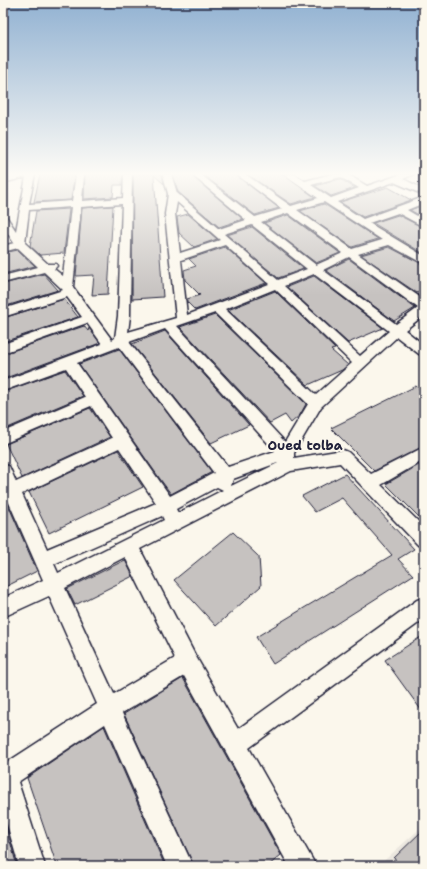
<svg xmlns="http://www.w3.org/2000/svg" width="427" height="869" font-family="'Shantell Sans',sans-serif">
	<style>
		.built { fill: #ebe7df }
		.building { fill: #c6c2c0; stroke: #22223b }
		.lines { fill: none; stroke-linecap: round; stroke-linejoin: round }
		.street-casing { stroke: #22223b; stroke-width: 3 }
		.street { fill: #fbf7ec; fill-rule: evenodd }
		.labels { text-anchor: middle; stroke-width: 4; stroke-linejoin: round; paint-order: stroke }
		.neighbourhood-label { font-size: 13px; font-weight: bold; fill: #22223b; stroke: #fbf7ec }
	</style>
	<rect width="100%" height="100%" fill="#fbf7ec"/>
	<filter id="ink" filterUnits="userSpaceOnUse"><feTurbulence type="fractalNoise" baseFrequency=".025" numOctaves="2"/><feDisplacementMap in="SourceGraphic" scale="8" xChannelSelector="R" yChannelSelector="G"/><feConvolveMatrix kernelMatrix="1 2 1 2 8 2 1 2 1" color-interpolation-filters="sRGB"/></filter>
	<g filter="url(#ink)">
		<polygon class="built" points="424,825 424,866 378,866"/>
		<g class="building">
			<polygon points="40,174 75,174 71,200 34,202"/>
			<polygon points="85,174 123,174 122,185 114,185 113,197 84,199"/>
			<polygon points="133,174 162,174 164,184 154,175 163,297 132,299"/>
			<polygon points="173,174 190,174 243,219 219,227 178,192"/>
			<polygon points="202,174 235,174 279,208 255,215"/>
			<polygon points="247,174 282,174 315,197 291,204"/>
			<polygon points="340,179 355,188 331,196 315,186"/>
			<polygon points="388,187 411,200 363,217 340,202"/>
			<polygon points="324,204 378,239 352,247 300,211"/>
			<polygon points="113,206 108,294 92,295 94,275 76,276 82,208"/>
			<polygon points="421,206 424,208 424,218 410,210"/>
			<polygon points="69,209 64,253 40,255 30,246 36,211"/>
			<polygon points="188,214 217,239 194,247 179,233 177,217"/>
			<polygon points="288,215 340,253 316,263 264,223"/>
			<polygon points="398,215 424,228 424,254 373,223"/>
			<polygon points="252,227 304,269 278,278 227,235"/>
			<polygon points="225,247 266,283 195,310 187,302 187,299 200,295 185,280 184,270 196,266 189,259"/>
			<polygon points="389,247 424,265 424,290 417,293 361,255"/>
			<polygon points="18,250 35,266 3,274 3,253"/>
			<polygon points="349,259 415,308 394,321 326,270"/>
			<polygon points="44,274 58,290 3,307 3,284"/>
			<polygon points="314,276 383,328 348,343 287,287"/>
			<polygon points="275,291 335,349 331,350 348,365 342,370 308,385 228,310"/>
			<polygon points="64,299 78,317 3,342 3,318"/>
			<polygon points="215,315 306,404 300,415 291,423 285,415 270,423 180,327"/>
			<polygon points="84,326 88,331 89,328 100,343 3,379 3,354"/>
			<polygon points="165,331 249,425 211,443 132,344"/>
			<polygon points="119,349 212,472 171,494 160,479 79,364"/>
			<polygon points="65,370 83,396 3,430 3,392"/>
			<polygon points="416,386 424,393 424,446 374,471 331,428"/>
			<polygon points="90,408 110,437 22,478 6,444"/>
			<polygon points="118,450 143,487 49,533 29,492"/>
			<polygon points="424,462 424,522 386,484"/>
			<polygon points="345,474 414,549 398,559 413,575 273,664 256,637 392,555 342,498 315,512 302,496"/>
			<polygon points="3,493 37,571 3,588"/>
			<polygon points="233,532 259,557 261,586 216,626 174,580"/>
			<polygon points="125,560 133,576 75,605 67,589"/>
			<polygon points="424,635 424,714 385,660"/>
			<polygon points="183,678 281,855 268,866 194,866 124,714"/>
			<polygon points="104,726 165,866 57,866 27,778"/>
			<polygon points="3,816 17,866 3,866"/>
			<polygon points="424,829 424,866 399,866 394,858"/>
		</g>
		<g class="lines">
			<g class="street-casing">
				<path id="street" d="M 16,174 L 35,174 L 29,204 L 72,201 L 76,174 L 84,174 L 82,201 L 123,198 L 124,174 L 132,174 L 130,316 L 128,332 L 176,318 L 165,214 L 168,194 L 163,174 L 171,174 L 177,193 L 219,229 L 246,220 L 191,174 L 200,174 L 255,217 L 282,209 L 236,174 L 245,174 L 291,206 L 318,198 L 284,174 L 294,174 L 305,181 L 332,174 L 347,174 L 367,186 L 402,174 L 414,174 L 403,179 L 424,189 L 424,195 L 394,182 L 337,202 L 363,219 L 424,197 L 424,203 L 407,210 L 424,220 L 424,227 L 398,213 L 369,223 L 424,256 L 424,264 L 389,245 L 358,254 L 424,300 L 424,315 L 405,330 L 424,345 L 424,355 L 419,354 L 397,337 L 321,407 L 294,453 L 294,458 L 343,450 L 348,452 L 371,474 L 424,447 L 424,460 L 381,485 L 424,527 L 424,547 L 418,545 L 340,463 L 291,471 L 140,549 L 195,655 L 238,729 L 417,600 L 424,598 L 424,619 L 249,748 L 316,866 L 289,866 L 184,676 L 122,713 L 193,866 L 167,866 L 105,724 L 18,782 L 45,866 L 19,866 L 3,810 L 3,765 L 97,704 L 49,596 L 3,617 L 3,598 L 43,580 L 3,489 L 3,465 L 9,466 L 16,482 L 112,438 L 91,406 L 3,444 L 3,432 L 85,397 L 66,368 L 3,391 L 3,381 L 102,344 L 87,323 L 3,353 L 3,344 L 82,317 L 67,297 L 3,317 L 3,309 L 63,290 L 44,272 L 3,283 L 3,276 L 38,267 L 18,248 L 3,252 L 3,246 L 14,243 L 3,226 L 3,215 L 6,216 L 16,231 L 26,177 L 3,183 L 3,177 ZM 340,177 L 359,188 L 331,198 L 311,185 ZM 177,202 L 220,240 L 180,253 L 175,214 ZM 324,202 L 382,240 L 352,249 L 297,210 ZM 122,204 L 118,316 L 115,338 L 112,340 L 73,287 L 81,207 ZM 71,207 L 63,276 L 54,269 L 57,266 L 56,264 L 48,264 L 25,243 L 29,210 ZM 288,213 L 343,253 L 316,265 L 261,222 ZM 252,225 L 307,269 L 278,280 L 224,234 ZM 225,245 L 269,284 L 187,315 L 181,260 ZM 349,257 L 418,308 L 396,324 L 323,270 ZM 314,274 L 389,331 L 360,356 L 284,286 ZM 275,289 L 352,363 L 316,395 L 225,309 ZM 215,313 L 308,404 L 285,442 L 177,326 ZM 165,329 L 275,451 L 228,467 L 129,342 ZM 119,347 L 214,473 L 170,496 L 77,363 ZM 119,448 L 156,503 L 47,549 L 22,494 ZM 280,462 L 231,486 L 233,479 ZM 217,487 L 223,490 L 178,513 L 176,509 ZM 162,516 L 164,520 L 58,573 L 54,564 ZM 125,557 L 175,658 L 114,694 L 65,588 Z"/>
			</g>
			<use href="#street" class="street"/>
		</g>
	</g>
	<linearGradient id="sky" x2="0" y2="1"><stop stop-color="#92b2d2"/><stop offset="0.59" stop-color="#fdfbf6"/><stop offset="1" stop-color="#fdfbf6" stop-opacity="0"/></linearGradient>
	<rect width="427" height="295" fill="url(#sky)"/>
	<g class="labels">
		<g class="neighbourhood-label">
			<text x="305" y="450">Oued tolba</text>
		</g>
	</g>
	<rect width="427" height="869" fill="none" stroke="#fbf7ec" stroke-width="16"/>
	<rect x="8" y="8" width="411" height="853" fill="none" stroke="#22223b" stroke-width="1.5" filter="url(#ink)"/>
</svg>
